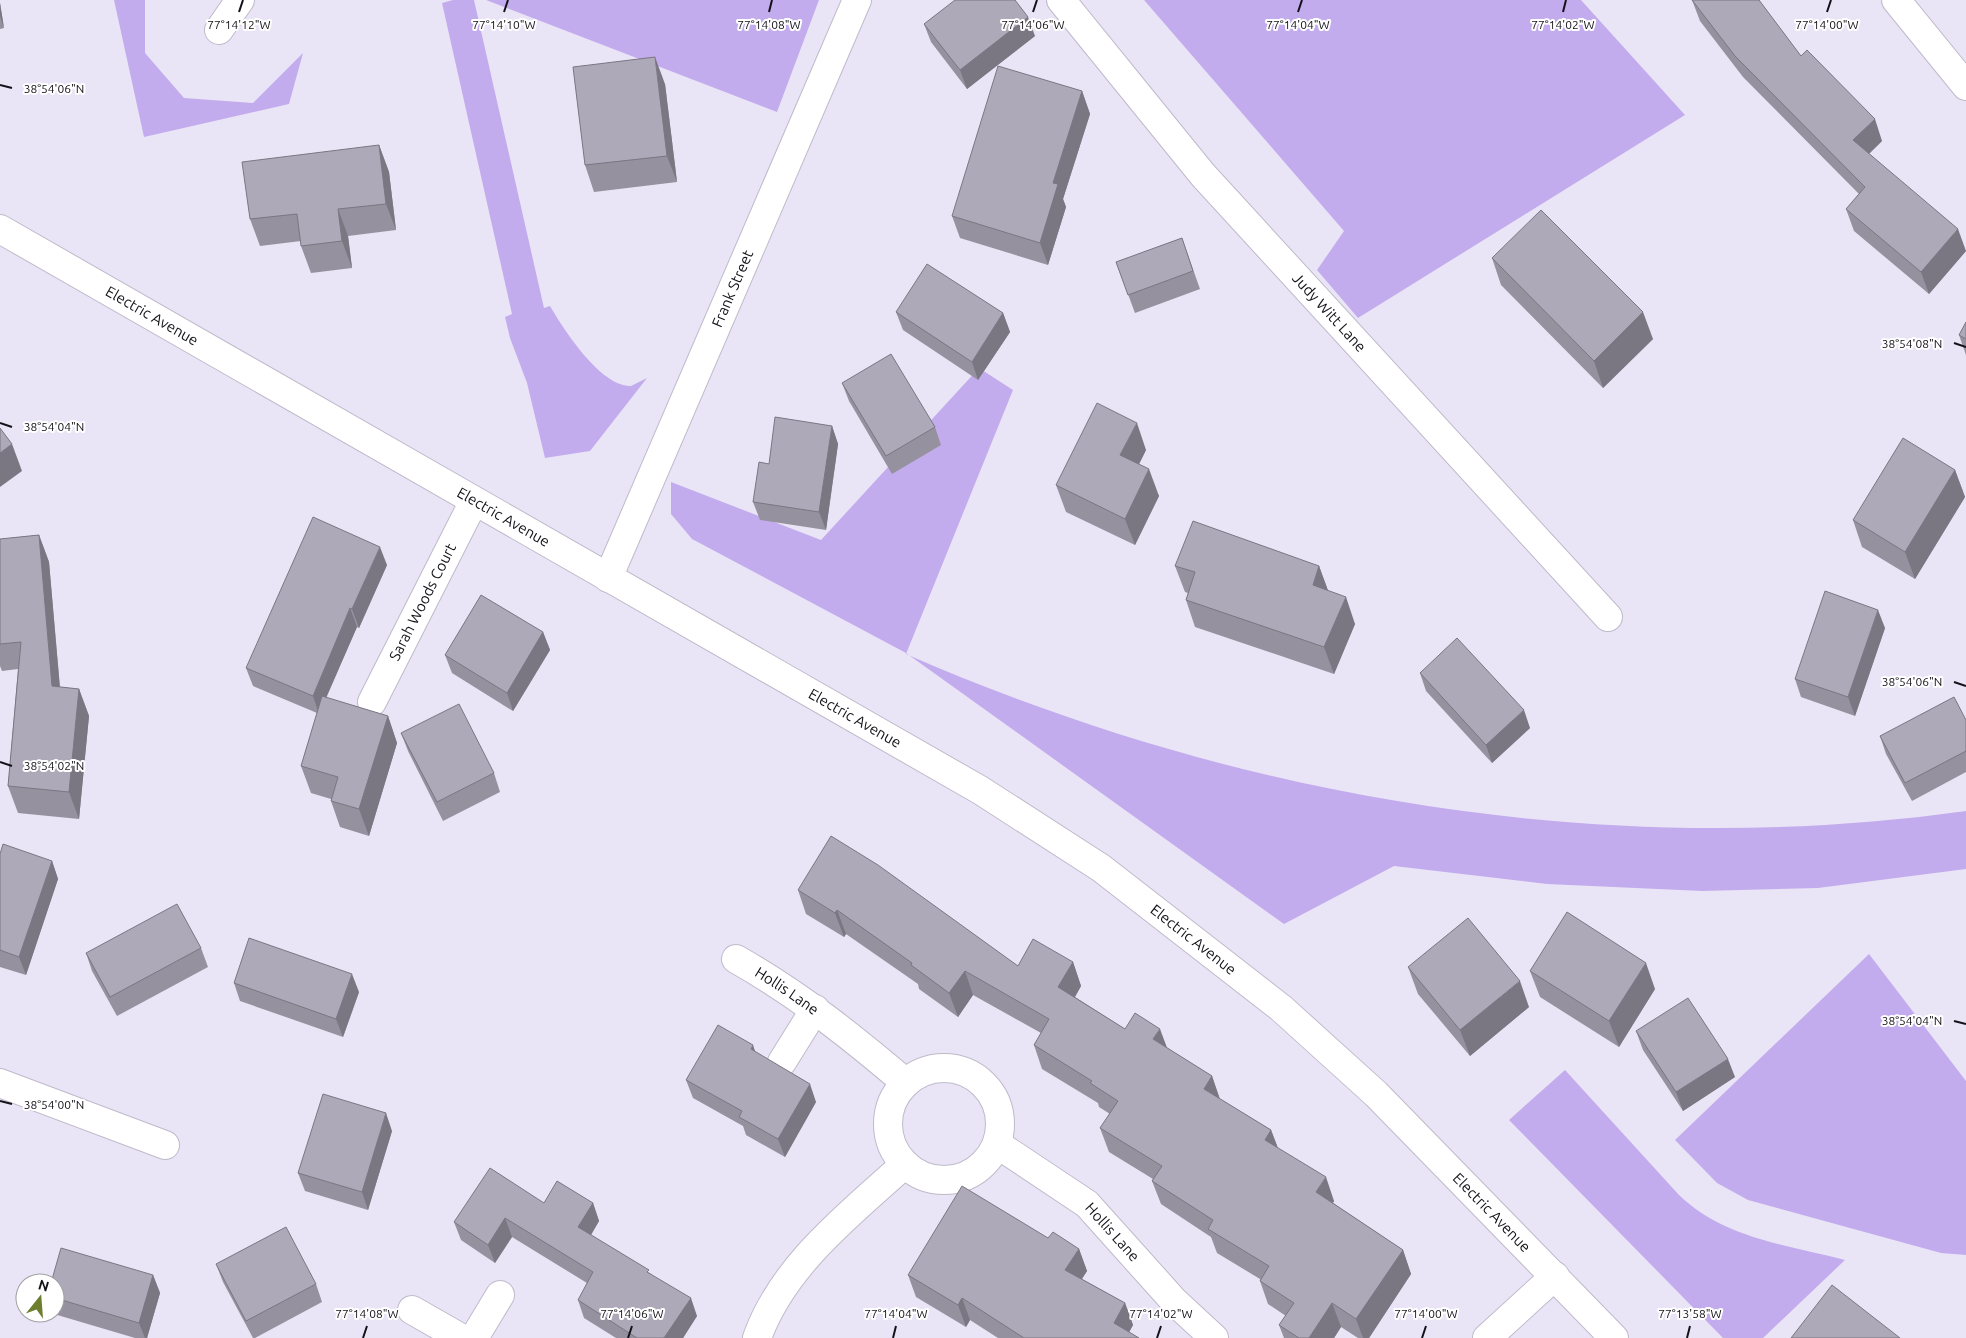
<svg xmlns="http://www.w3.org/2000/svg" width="1966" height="1338" font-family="Ubuntu,sans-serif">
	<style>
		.forest { fill: #c3aced }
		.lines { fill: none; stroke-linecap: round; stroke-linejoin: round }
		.minor-casing { stroke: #bfbaca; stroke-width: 30 }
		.minor { stroke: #fff; stroke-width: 28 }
		.wall { fill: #96919f }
		.shaded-wall { fill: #7a7682 }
		.building { fill: #aea9b9; stroke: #7a7682 }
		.ticks { fill: none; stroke: #141218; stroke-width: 2 }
		.labels { text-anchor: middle; stroke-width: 4; stroke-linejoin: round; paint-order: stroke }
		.street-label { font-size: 15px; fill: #141218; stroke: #fff }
		.ticks-label { font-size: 12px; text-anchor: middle; fill: #141218; stroke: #fff; stroke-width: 4; stroke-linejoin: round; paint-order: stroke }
	</style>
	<rect width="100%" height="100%" fill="#eae5f6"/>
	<g class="forest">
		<polygon points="114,0 145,0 145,53 184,98 253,103 303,53 289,104 144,137"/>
		<path d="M 453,0 L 474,0 L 544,308 L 550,306 C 564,330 601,387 631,386 L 647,378 L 590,451 L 545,458 L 527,383 L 510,338 L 505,317 L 512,314 L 442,3 Z"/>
		<polygon points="486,0 819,0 777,112"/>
		<polygon points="1144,0 1581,0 1685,115 1358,318 1317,270 1344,231"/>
		<path d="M 979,368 L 1013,390 L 906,654 C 1237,799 1606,861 1966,811 L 1966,869 L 1818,888 L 1702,891 L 1547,884 L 1394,866 L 1284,924 L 906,653 L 692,539 L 671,514 L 671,482 L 821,540 Z"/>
		<polygon points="1869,954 1966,1081 1966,1255 1941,1253 1748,1200 1717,1183 1675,1140"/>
		<path d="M 1565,1070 L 1679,1195 C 1724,1238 1786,1245 1845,1260 L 1763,1338 L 1723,1338 L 1509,1120 Z"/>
	</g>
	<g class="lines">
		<g class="minor-casing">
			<g id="minor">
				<path id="s1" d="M 1061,0 L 1203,175 L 1608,617"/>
				<polyline points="1896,0 1966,86"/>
				<polyline points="219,30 240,0"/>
				<path id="s2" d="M 0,229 L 980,790 L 1101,868 L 1281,1008 L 1376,1094 L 1614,1338"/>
				<path id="s3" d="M 608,578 L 857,0"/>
				<path id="s4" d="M 372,702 L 474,501"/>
				<path id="s5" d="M 736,959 C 798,994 852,1037 906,1083"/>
				<polyline points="782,1062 815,1009"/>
				<circle cx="944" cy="1124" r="56"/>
				<polyline points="0,1083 165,1145"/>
				<path id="s6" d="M 997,1144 L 1087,1204 L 1174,1301 L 1214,1338"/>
				<polyline points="412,1310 461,1338"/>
				<polyline points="474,1338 500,1295"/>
				<path d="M 757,1338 C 783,1265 850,1214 905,1164"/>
				<polyline points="1487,1338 1555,1276"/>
			</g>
		</g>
		<use href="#minor" class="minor"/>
	</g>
	<g class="wall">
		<polygon points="1692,0 1801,56 1882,141 1869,154 1966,251 1929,294 1854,231 1846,209 1859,194 1743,77 1700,21"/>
		<polygon points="0,3 4,28 0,29"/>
		<polygon points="924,24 1035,36 967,89 931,42"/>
		<polygon points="665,84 677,182 594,192 585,165"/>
		<polygon points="1082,91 1090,114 1063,199 1066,207 1048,265 960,238 952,216"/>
		<polygon points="379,145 389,172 396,230 348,236 352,268 311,273 301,246 301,241 260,246 250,219"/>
		<polygon points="1182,238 1200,289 1135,313 1116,262"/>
		<polygon points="1492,258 1653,339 1603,388 1501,285"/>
		<polygon points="896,312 1003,313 1010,332 978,380 903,330"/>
		<polygon points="1966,322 1966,355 1959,335"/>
		<polygon points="842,383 935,427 941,445 892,474 849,401"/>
		<polygon points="832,426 838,444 826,530 760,520 753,502 769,464"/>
		<polygon points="1146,450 1139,464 1159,496 1135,545 1066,512 1056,485"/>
		<polygon points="1955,470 1965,497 1915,579 1862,547 1853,520"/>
		<polygon points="39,535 49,562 60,687 79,689 89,716 79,819 18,813 8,786 18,669 2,671 0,666 0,539"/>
		<polygon points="387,565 359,628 357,627 326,698 388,716 397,743 369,836 340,827 331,801 331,799 311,793 301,766 317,713 253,686 246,668"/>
		<polygon points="1175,566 1319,566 1328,591 1355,624 1334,674 1195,627 1186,600 1188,593 1185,592"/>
		<polygon points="1885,628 1855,716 1801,697 1795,679"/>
		<polygon points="543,632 550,650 513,711 452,673 445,655"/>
		<polygon points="1420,673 1530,728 1492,763 1426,691"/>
		<polygon points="1966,720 1966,772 1912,801 1886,754 1880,736"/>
		<polygon points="401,733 494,773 500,792 443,821 408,751"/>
		<polygon points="0,854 52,861 58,879 26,975 0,967"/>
		<polygon points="798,890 1018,966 1073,962 1081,986 1075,997 1125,1029 1167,1048 1212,1076 1220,1099 1271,1130 1278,1148 1334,1201 1333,1203 1403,1250 1411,1274 1369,1338 1358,1338 1341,1327 1334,1338 1284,1338 1279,1325 1286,1316 1268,1304 1260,1281 1260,1279 1217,1253 1211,1237 1161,1204 1152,1181 1153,1179 1109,1152 1100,1128 1110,1114 1099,1107 1098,1103 1042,1069 1034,1045 1041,1033 973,995 958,1017 919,989 918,984 846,934 844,937 806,914"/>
		<polygon points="201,948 208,967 117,1016 92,971 86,953"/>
		<polygon points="1408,967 1529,1007 1470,1056 1418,994"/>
		<polygon points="1530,971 1655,989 1619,1047 1540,997"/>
		<polygon points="234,983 359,992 343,1037 240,1001"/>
		<polygon points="1636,1031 1735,1077 1683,1111 1643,1050"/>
		<polygon points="755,1052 816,1102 785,1157 746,1135 743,1126 693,1098 686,1080"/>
		<polygon points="392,1131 368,1210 305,1191 298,1173"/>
		<polygon points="544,1203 593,1203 599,1221 591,1235 651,1274 697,1316 683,1338 616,1338 584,1318 578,1300 587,1283 512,1237 495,1263 461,1240 454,1222"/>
		<polygon points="1048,1238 1079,1249 1087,1271 1082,1279 1125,1303 1133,1325 1129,1332 1139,1338 998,1338 970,1320 966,1327 916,1297 908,1275"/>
		<polygon points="216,1264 316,1284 322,1302 255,1338 253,1338 223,1282"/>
		<polygon points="153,1275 160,1293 147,1338 135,1338 54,1314 54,1313 55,1313 55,1283"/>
	</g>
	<g class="shaded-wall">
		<polygon points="0,3 4,28 0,16"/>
		<polygon points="1028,17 1035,36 967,89 960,70"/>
		<polygon points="655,57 665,84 677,182 667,156"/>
		<polygon points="1082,91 1090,114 1063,199 1066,207 1048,265 1040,243 1053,183"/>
		<polygon points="1875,119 1882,141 1860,162 1853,140"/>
		<polygon points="379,145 389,172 396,230 386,204"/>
		<polygon points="338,209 348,236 352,268 342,241"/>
		<polygon points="1958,229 1966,251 1929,294 1921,272"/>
		<polygon points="1643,312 1653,339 1603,388 1594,361"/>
		<polygon points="1003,313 1010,332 978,380 972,362"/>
		<polygon points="1137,423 1146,450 1130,482 1120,455"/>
		<polygon points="832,426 838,444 826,530 819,512"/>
		<polygon points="12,444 22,471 0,487 0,453"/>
		<polygon points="1149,469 1159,496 1135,545 1125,519"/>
		<polygon points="1955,470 1965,497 1915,579 1905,552"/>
		<polygon points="39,535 49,562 62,713 52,686"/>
		<polygon points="380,547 387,565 359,628 352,609"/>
		<polygon points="1319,566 1329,593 1313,585"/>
		<polygon points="1346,597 1355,624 1334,674 1324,647"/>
		<polygon points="350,608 357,627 319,714 313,696"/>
		<polygon points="1878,610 1885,628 1855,716 1848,697"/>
		<polygon points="543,632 550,650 513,711 507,693"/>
		<polygon points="79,689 89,716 79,819 69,792"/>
		<polygon points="1524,710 1530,728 1492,763 1486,745"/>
		<polygon points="388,716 397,743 369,836 359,809"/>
		<polygon points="52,861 58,879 26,975 19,957"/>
		<polygon points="837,910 846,934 844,937 835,913"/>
		<polygon points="1073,962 1081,986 1067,1011 1058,987"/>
		<polygon points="1646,963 1655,989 1619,1047 1609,1021"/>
		<polygon points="965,971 973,995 958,1017 949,993"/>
		<polygon points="352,974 359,992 343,1037 336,1019"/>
		<polygon points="1520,981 1529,1007 1470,1056 1460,1030"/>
		<polygon points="1160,1029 1169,1053 1153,1039"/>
		<polygon points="753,1045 759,1063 751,1049"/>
		<polygon points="1728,1059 1735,1077 1683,1111 1676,1092"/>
		<polygon points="1212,1076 1220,1100 1204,1089"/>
		<polygon points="810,1084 816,1102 785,1157 778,1139"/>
		<polygon points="386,1113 392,1131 368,1210 362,1192"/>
		<polygon points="1271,1130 1280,1154 1265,1140"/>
		<polygon points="1326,1177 1334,1201 1325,1216 1316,1192"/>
		<polygon points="593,1203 599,1221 585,1245 578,1227"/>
		<polygon points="505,1218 512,1237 495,1263 488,1245"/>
		<polygon points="1079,1249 1087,1271 1073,1292 1065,1270"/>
		<polygon points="1403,1250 1411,1274 1369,1338 1363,1338 1356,1319"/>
		<polygon points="153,1275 160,1293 147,1338 145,1338 139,1323"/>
		<polygon points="691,1298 697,1316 683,1338 664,1338"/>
		<polygon points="962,1298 970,1320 966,1327 958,1305"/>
		<polygon points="1125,1303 1133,1325 1126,1338 1114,1323"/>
		<polygon points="1332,1303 1341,1327 1334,1338 1309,1338"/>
	</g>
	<g class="building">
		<polygon points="955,0 1015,0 1028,17 960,70 924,24"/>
		<polygon points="1692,0 1759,0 1801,56 1807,50 1875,119 1853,140 1958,229 1921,272 1846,209 1865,187 1735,56"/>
		<polygon points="655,57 667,156 585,165 573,67"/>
		<polygon points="998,66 1082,91 1053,183 1058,184 1040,243 952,216"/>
		<polygon points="379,145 386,204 338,209 342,241 301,246 297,214 250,219 242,162"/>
		<polygon points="1541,210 1643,312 1594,361 1492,258"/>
		<polygon points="1182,238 1193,271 1128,295 1116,262"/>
		<polygon points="927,264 1003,313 972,362 896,312"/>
		<polygon points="1966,322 1966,339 1959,335"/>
		<polygon points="891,354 935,427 886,456 842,383"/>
		<polygon points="1097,403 1137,423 1120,455 1149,469 1125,519 1056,485"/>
		<polygon points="775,417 832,426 819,512 753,502 759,462 769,464"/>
		<polygon points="0,428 12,444 0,453"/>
		<polygon points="1903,438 1955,470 1905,552 1853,520"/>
		<polygon points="313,517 380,547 352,609 350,608 313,696 246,668"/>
		<polygon points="1193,521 1319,566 1313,585 1346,597 1324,647 1186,600 1195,572 1175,566"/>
		<polygon points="39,535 52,686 79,689 69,792 8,786 21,642 0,644 0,539"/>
		<polygon points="1825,591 1878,610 1848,697 1795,679"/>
		<polygon points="481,595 543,632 507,693 445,655"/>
		<polygon points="1457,638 1524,710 1486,745 1420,673"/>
		<polygon points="322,696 388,716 359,809 331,801 338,777 301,766"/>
		<polygon points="1954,697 1966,720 1966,751 1905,783 1880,736"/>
		<polygon points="459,704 494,773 437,802 401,733"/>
		<polygon points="831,836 878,865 1018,966 1033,939 1073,962 1058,987 1125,1029 1135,1013 1160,1029 1153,1039 1212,1076 1204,1089 1271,1130 1265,1140 1326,1177 1316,1192 1403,1250 1356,1319 1332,1303 1309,1338 1299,1338 1279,1325 1294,1303 1260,1281 1269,1266 1208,1229 1213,1220 1152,1181 1162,1166 1100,1128 1118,1101 1090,1083 1092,1081 1034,1045 1049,1019 965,971 949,993 911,965 912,963 837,910 835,913 798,890"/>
		<polygon points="3,844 52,861 19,957 0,950 0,854"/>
		<polygon points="177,904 201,948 110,997 86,953"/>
		<polygon points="1567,912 1646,963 1609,1021 1530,971"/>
		<polygon points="1468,918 1520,981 1460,1030 1408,967"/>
		<polygon points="249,938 352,974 336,1019 234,983"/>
		<polygon points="1688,998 1728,1059 1676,1092 1636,1031"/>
		<polygon points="718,1025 753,1045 751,1049 810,1084 778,1139 739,1117 742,1111 686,1080"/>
		<polygon points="323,1094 386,1113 362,1192 298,1173"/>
		<polygon points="490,1168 544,1203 557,1181 593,1203 578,1227 649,1270 647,1272 691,1298 664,1338 637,1338 578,1300 593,1272 505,1218 488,1245 454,1222"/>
		<polygon points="962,1186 1048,1238 1053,1232 1079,1249 1065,1270 1125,1303 1114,1323 1139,1338 1024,1338 962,1298 958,1305 908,1275"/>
		<polygon points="286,1227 316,1284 246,1321 216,1264"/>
		<polygon points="61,1248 153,1275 139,1323 55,1298 55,1283 51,1283"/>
		<polygon points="1832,1285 1900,1338 1791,1338"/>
	</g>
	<path class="ticks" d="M 239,12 L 243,0M 504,12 L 508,0M 769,12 L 772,0M 1033,12 L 1037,0M 1298,12 L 1302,0M 1563,12 L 1566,0M 1827,12 L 1831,0M 0,85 L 12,88M 1954,343 L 1966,347M 0,423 L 12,427M 1954,682 L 1966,686M 0,762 L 12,766M 1954,1021 L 1966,1024M 0,1101 L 12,1104M 363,1338 L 367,1326M 628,1338 L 632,1326M 893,1338 L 896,1326M 1157,1338 L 1161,1326M 1422,1338 L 1426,1326M 1687,1338 L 1690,1326"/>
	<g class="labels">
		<g class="street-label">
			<text dy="5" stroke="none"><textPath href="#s3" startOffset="315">Frank Street</textPath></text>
			<text dy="5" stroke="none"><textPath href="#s1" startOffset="412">Judy Witt Lane</textPath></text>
			<text dy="5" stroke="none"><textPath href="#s2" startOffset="175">Electric Avenue</textPath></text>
			<text dy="5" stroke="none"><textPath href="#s2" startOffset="580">Electric Avenue</textPath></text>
			<text dy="5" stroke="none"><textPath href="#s4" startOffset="112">Sarah Woods Court</textPath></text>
			<text dy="5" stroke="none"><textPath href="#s2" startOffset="985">Electric Avenue</textPath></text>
			<text dy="5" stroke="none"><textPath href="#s2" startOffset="1390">Electric Avenue</textPath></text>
			<text dy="5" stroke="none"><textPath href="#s5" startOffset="60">Hollis Lane</textPath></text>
			<text dy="5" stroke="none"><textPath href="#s2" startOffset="1795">Electric Avenue</textPath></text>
			<text dy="5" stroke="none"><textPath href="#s6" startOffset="146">Hollis Lane</textPath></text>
		</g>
	</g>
	<g class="ticks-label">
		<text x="239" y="29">77°14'12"W</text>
		<text x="504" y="29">77°14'10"W</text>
		<text x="769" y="29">77°14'08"W</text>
		<text x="1033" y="29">77°14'06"W</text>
		<text x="1298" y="29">77°14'04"W</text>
		<text x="1563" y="29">77°14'02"W</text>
		<text x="1827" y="29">77°14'00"W</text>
		<text x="54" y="93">38°54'06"N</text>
		<text x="1912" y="348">38°54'08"N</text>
		<text x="54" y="431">38°54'04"N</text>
		<text x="1912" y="686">38°54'06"N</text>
		<text x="54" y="770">38°54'02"N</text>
		<text x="1912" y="1025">38°54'04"N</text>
		<text x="54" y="1109">38°54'00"N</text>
		<text x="367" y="1318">77°14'08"W</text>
		<text x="632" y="1318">77°14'06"W</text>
		<text x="896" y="1318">77°14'04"W</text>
		<text x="1161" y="1318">77°14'02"W</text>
		<text x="1426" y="1318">77°14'00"W</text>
		<text x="1690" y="1318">77°13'58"W</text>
	</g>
	<g transform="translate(40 1298) rotate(17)"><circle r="24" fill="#ffffff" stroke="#a1a0a3"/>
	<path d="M0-4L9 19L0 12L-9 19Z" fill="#6d7e2e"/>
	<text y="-8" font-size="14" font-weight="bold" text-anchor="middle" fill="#141218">N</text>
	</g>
</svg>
